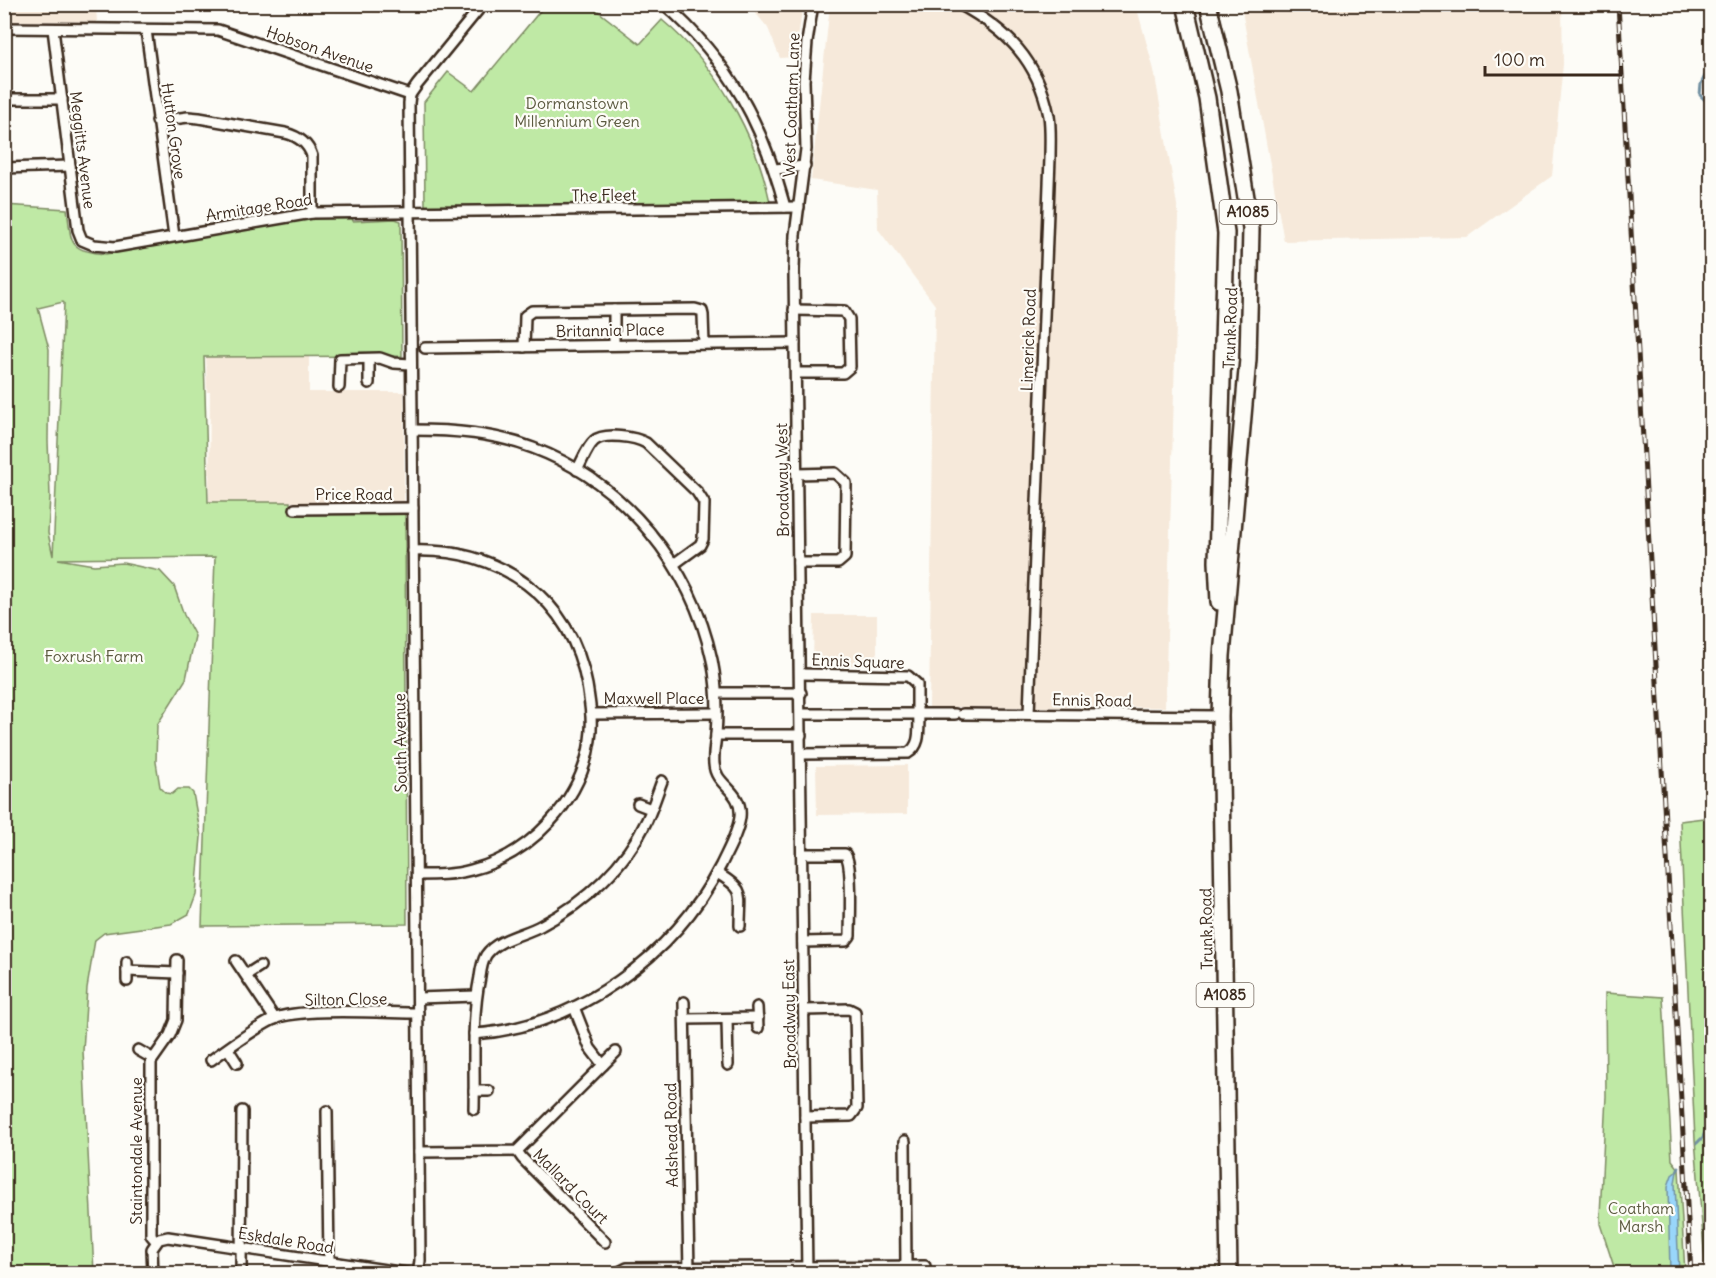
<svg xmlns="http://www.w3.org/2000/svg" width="1716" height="1278" font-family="Delius,sans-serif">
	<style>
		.built { fill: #f6e9da }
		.green { fill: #bfe9a5; stroke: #7d8a62; stroke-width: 1.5; fill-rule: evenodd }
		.water { fill: #99d6fa; stroke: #7391a2; stroke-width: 1.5 }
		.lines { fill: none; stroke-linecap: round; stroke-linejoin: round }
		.stream { stroke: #7391a2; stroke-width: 3 }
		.minor-casing { stroke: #3b2a1e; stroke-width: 14 }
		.primary-casing { stroke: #3b2a1e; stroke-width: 20 }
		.minor { stroke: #fdfcf7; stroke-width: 9 }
		.primary { stroke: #fdfcf7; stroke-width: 15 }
		.rail-casing { stroke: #3b2a1e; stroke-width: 5 }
		.rail { stroke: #fdfcf7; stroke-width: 3; stroke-dasharray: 9; stroke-linecap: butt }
		.labels { text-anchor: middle; stroke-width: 4.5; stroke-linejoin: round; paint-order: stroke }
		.shield { fill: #fdfcf7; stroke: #75695f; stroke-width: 1.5 }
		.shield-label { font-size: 15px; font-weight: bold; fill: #3b2a1e }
		.street-label { font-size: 16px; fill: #3b2a1e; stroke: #fdfcf7 }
		.park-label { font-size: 16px; fill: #5c5a40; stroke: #fdfcf7 }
	</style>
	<rect width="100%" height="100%" fill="#fdfcf7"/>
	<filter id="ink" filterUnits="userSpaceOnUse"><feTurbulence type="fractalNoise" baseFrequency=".0167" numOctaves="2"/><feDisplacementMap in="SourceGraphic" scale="12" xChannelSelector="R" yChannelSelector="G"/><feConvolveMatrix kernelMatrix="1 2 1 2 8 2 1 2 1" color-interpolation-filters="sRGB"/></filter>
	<g filter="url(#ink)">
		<g class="built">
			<polygon points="5,4 96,5 97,22 5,21"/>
			<polygon points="987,4 996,9 1012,4 1136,5 1154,70 1179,217 1165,707 929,707 935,305 878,229 877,190 811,180 830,5"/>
			<polygon points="306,5 393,5 386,13 329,12"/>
			<polygon points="749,5 803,5 795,57 780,58 768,28"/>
			<polygon points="1241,5 1562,5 1563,64 1552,176 1467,237 1284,241"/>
			<polygon points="206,355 309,355 309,392 404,392 404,502 209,502 210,392 207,392"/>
			<polygon points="814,615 877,615 877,665 813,665"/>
			<polygon points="907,765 907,814 817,815 816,766"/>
		</g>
		<g class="green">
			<path d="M 545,5 L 590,5 L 640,44 L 662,20 C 717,66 755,132 770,202 L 425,207 L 424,102 L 448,72 L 474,91 Z"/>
			<path d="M 4,205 L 67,209 C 72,243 67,251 106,254 L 308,218 L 352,218 L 353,221 L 395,219 L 401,221 L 402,356 L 204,357 L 208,502 L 290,502 L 290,514 L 405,512 L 407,924 L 202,926 L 215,557 L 58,559 L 94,565 L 123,563 L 160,571 L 174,586 L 184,615 L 195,636 L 186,679 L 157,725 L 156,762 L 160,787 L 166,793 L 172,794 L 178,789 L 189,789 L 193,793 L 201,837 L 196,895 L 189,914 L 171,924 L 104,933 L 95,940 L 87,988 L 83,1051 L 94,1273 L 5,1273 ZM 63,302 L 64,303 L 53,556 L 48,533 L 50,496 L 48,441 L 49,349 L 38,308 Z"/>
			<polygon points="1711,817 1712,1273 1706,1274 1695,1140 1680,821"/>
			<polygon points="1605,993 1663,997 1672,1160 1679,1169 1685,1273 1616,1273 1600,1224 1600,1215 1606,1096"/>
			<polygon points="1217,1267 1217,1274 954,1273"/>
		</g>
		<polygon class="water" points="1677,1171 1675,1183 1679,1273 1670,1273 1668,1186 1672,1175"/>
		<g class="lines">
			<g class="stream">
				<polyline points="1712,62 1701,84 1700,95 1712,107"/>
				<polyline points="1697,1143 1703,1137 1712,1115"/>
				<polyline points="1677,1171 1679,1167"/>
			</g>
			<g class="minor-casing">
				<g id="minor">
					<path d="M 664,4 C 730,61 763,125 785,207"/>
					<path d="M 959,4 C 1007,30 1038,60 1049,116 C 1051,129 1050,144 1050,158 L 1029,714"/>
					<polyline points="4,28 218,30 410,95"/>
					<polyline points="53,29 78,230 82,240 94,245 115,247 312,213 799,207"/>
					<polyline points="146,30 174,236"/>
					<polyline points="4,99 62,99"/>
					<path d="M 157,121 L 188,117 L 199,118 L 285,133 C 297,136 308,143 312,156 L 312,213"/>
					<polyline points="4,168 70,166"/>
					<polyline points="775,169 805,166"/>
					<polyline points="614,310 614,345"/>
					<polyline points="794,310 844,311 849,319 850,367 843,373 796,373"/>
					<polyline points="524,347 525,316 532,311 695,309 702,311 703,315 704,344"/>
					<polyline points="425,348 795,343"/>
					<polyline points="369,383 369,359"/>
					<polyline points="339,387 340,359 380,358 394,363 411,364"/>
					<path d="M 412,430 C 454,430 494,433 533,448 C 624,482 692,566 712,660 C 717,685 718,710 716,735 C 715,745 713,754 714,764 C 715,786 743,790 740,817 C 738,833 728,850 721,865 C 674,956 577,1027 474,1034"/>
					<path d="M 577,470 C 582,462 587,447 594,441 C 604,432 636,437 646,443 L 697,492 L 704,503 L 703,539 L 700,545 L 674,564"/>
					<polyline points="797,474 835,473 846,483 845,557 838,563 798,563"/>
					<polyline points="295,509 413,508"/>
					<path d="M 413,551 C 500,548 571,598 587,685 C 590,704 593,721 590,740 C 582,801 530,855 471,870 C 453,875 435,875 417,875"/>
					<polyline points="800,674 908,676 917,684 917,714"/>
					<polyline points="717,693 801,693"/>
					<polyline points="591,714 716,713"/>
					<polyline points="801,714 955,714"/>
					<polyline points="963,714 1220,716"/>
					<polyline points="716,735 801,735"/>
					<path d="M 801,754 L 908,753 C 922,745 918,728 919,714"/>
					<polyline points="638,804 651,809"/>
					<path d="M 802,854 L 845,854 C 853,863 850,920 850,936 L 846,941 L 803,942"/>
					<path d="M 717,873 C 747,891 740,893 740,926"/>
					<polyline points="236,961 275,1019"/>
					<polyline points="127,971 177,973"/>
					<polyline points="246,975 260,966"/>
					<polyline points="127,981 127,962"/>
					<polyline points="418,998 476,996"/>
					<polyline points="684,1002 689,1272"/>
					<polyline points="574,1007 590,1048 603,1065"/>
					<polyline points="757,1007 758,1028"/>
					<polyline points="804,1010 849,1009 855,1012 857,1108 851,1116 805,1117"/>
					<polyline points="685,1019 758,1018"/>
					<polyline points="727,1019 728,1065"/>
					<polyline points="228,1049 237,1063"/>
					<polyline points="138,1050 152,1058"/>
					<path d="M 211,1060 C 231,1046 252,1030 274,1019 C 300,1007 385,1013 418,1013"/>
					<polyline points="474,1091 489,1091"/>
					<path d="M 474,1109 C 475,1065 471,1020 480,977 C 481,969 482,962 486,955 C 498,938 525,935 542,925 C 586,902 626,865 647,820 C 653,807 657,794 662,781"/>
					<polyline points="327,1111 329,1261"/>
					<polyline points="905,1141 906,1266"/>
					<polyline points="517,1151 522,1158 605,1242"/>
					<polyline points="419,1152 517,1151 616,1052"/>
					<polyline points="156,1241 151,1235 151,1062 170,1035 176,1020 177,960"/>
					<polyline points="153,1274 152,1249 159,1239 168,1237 412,1274"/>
					<polyline points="241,1274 242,1111"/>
					<polyline points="418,1274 420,1261 419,1152 409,103 410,95 417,85 483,4"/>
					<polyline points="615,1274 627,1268 925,1266"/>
					<polyline points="807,1274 794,271 795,235 806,149 804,81 807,42 813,4"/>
				</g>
			</g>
			<g class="primary-casing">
				<g id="primary">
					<polyline points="1185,4 1207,98 1226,233 1217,562 1219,602"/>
					<polyline points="1208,4 1229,91 1251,229 1248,359 1222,656 1220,716 1229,1274"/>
				</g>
			</g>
			<use href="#minor" class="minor"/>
			<use href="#primary" class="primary"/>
			<g class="rail-casing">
				<polyline id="rail" points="1618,4 1691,1274"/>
			</g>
			<use href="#rail" class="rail"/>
		</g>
	</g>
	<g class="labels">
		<g class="shield">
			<rect x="1219.5" y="200" width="57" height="24" rx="4.5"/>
			<rect x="1196.5" y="983" width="57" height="24" rx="4.5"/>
		</g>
		<g class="shield-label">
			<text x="1248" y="217">A1085</text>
			<text x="1225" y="1000">A1085</text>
		</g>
		<g class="street-label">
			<text transform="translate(320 49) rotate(19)" y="6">Hobson Avenue</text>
			<text transform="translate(791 105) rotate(-88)" y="6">West Coatham Lane</text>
			<text transform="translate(174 131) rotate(82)" y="6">Hutton Grove</text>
			<text transform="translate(83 150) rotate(83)" y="6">Meggitts Avenue</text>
			<text transform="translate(604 195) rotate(-1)" y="6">The Fleet</text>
			<text transform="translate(259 207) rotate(-9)" y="6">Armitage Road</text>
			<text transform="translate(1230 328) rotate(-88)" y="6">Trunk Road</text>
			<text transform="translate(610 330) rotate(-1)" y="6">Britannia Place</text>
			<text transform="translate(1028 340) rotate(-88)" y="6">Limerick Road</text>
			<text transform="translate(782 480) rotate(-91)" y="6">Broadway West</text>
			<text x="354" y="500">Price Road</text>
			<text transform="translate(858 661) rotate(2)" y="6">Ennis Square</text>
			<text x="654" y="704">Maxwell Place</text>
			<text transform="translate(1092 700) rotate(1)" y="6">Ennis Road</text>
			<text transform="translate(400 743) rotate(-91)" y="6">South Avenue</text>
			<text transform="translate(1206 929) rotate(-91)" y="6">Trunk Road</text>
			<text transform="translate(346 999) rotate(-1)" y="6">Silton Close</text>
			<text transform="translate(789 1014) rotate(-91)" y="6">Broadway East</text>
			<text transform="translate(671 1135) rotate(-91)" y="6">Adshead Road</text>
			<text transform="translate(136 1151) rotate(-90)" y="6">Staintondale Avenue</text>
			<text transform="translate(571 1186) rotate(45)" y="6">Mallard Court</text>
			<text transform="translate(286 1240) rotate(9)" y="6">Eskdale Road</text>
		</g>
		<g class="park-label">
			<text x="577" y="109">Dormanstown<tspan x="577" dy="18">Millennium Green</tspan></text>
			<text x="94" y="662">Foxrush Farm</text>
			<text x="1641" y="1214">Coatham<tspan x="1641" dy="18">Marsh</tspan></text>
		</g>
	</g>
	<rect width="1716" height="1278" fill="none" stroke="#fdfcf7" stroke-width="24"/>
	<rect x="12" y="12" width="1692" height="1254" fill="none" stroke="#3b2a1e" stroke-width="2" filter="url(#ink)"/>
	<path d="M1485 66v9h136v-9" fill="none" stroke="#3b2a1e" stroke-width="3"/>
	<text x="1494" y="66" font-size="18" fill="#3b2a1e" stroke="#fdfcf7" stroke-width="4.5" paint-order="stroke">100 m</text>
</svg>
